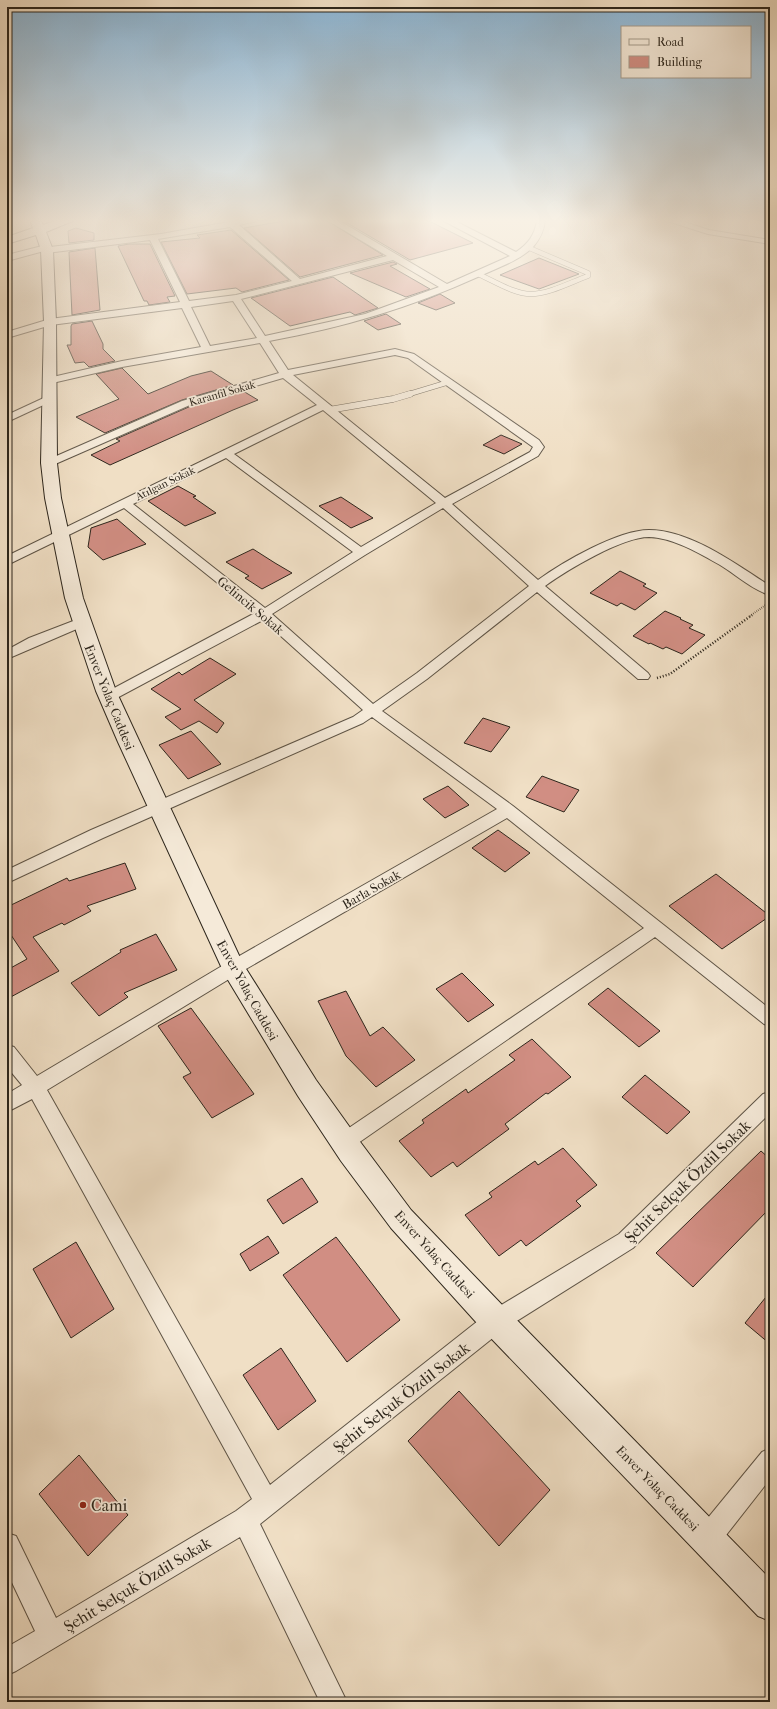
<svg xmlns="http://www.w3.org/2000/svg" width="777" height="1709" font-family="'IM FELL French Canon',serif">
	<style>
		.building { fill: #d18e83; stroke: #2d261c }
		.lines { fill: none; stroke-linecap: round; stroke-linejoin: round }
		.lane-far1-casing { stroke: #5e5446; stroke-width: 5.5 }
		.lane-casing { stroke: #5e5446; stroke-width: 7 }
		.street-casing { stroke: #5e5446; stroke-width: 2 }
		.secondary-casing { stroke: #2d261c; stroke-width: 2 }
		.path-far1 { stroke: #2d261c; stroke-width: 2; stroke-dasharray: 0.5 1.5; stroke-linecap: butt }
		.path { stroke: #2d261c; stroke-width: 2.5; stroke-dasharray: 1 2; stroke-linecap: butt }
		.lane-far1 { stroke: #f5ead9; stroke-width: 4.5 }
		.lane { stroke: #f5ead9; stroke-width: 6 }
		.street { fill: #f5ead9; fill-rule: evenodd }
		.secondary { fill: #f5ead9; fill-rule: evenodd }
		.poi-dot { fill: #8f2418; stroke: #f5ead9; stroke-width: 1.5 }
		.labels { text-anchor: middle; stroke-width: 3.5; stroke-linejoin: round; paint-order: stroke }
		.far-street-label { font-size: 11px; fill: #2d261c; stroke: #f5ead9 }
		.street-label { font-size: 13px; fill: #2d261c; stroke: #f5ead9 }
		.near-street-label { font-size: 16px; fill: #2d261c; stroke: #f5ead9 }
		.near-poi-label { font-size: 16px; fill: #2d261c; stroke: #f5ead9; text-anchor: start }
	</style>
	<rect width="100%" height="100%" fill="#f0dfc5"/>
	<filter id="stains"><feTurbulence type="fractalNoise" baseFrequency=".005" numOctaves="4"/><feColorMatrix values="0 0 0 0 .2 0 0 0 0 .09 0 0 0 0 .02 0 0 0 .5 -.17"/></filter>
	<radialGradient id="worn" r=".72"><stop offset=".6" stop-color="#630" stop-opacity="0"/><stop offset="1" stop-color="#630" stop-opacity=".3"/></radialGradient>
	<g class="building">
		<polygon points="290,220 326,220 383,255 300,277 244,228"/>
		<polygon points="342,220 427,220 473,243 410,260"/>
		<polygon points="76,228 94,233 94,240 69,243 68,231"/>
		<polygon points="231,230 289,280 242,292 236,288 187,294 161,242 200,238 197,235"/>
		<polygon points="129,244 150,244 175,296 167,297 170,302 149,305 147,301 144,301 118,246"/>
		<polygon points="95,248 100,310 72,315 69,252"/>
		<polygon points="539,258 579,274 539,289 500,275"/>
		<polygon points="393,262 397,264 390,266 430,289 406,297 350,273"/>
		<polygon points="333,277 378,308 355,315 350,312 290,326 251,298"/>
		<polygon points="440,294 455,303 436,310 418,303"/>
		<polygon points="386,314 401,324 378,330 364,321"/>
		<polygon points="92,321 103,344 103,349 115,361 89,367 84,362 75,363 67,345 71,345 71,326 72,324"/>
		<polygon points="122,368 148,394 191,376 211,371 233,385 182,400 105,433 76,417 119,399 96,374"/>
		<polygon points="243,391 258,400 233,410 110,465 91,455 120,441 116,439 191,406"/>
		<polygon points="501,435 522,444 504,454 483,445"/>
		<polygon points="178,486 196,496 193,497 216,513 185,526 148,501"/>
		<polygon points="341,497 373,518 351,528 319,506"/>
		<polygon points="117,519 146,544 103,560 88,547 91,528"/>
		<polygon points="253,549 275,563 292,573 262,589 245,578 249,576 226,562"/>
		<polygon points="620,571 646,584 643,586 657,593 635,610 621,603 617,606 590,593"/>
		<polygon points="665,611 681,618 680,619 693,625 689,628 705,635 682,654 666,647 663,649 650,643 649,644 633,636"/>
		<polygon points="210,658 236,674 194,700 224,723 217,733 199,721 181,730 165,717 181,709 151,689 179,672 182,675"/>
		<polygon points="483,718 510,727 491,752 464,743"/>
		<polygon points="191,731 221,764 188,779 159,745"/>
		<polygon points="542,776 579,790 564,812 526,797"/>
		<polygon points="448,786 469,805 445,818 423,799"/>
		<polygon points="498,830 530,853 505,872 472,848"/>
		<polygon points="125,863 136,889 87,906 91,911 64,925 62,923 33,937 59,971 7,999 7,970 27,959 7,929 7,907 67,878 69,881"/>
		<polygon points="716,874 770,916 722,949 669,906"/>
		<polygon points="156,934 177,970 124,993 128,997 99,1016 71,983 121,952 120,950"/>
		<polygon points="462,973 494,1005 468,1022 436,989"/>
		<polygon points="608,988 660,1031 639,1047 588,1004"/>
		<polygon points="346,991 370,1036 383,1027 415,1060 376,1087 346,1056 318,1001"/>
		<polygon points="191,1008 254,1094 212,1118 183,1077 191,1073 158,1026"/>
		<polygon points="532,1039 571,1077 548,1094 546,1093 505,1124 509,1129 457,1167 453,1162 431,1177 399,1141 424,1123 422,1120 466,1089 468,1093 515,1060 509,1055"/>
		<polygon points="645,1075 690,1112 667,1134 622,1097"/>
		<polygon points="563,1148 597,1185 576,1201 581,1206 526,1246 521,1240 499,1256 465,1215 492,1197 489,1193 535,1161 538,1165"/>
		<polygon points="761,1151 770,1159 770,1208 693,1287 656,1253"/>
		<polygon points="302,1178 318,1202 283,1224 267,1200"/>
		<polygon points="268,1236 279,1253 250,1271 240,1254"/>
		<polygon points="336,1237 400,1320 347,1362 283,1275"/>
		<polygon points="76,1242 114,1309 71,1338 33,1269"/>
		<polygon points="770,1292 770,1344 745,1323"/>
		<polygon points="281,1348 316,1401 278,1430 243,1375"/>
		<polygon points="459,1391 550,1490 499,1546 408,1441"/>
		<polygon points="79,1455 128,1515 88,1556 39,1494"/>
	</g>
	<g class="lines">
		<g class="lane-far1-casing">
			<g id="lane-far1">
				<path d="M 478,274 C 494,281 514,294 531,294 C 549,294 571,282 588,276 L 588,273 L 527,247"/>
				<polyline points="406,395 449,382"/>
			</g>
		</g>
		<g class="lane-casing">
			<polyline id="lane" points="329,410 393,399 410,394"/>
		</g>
		<g class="street-casing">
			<g id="street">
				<path d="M 240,220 L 261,220 L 239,225 L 300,279 L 387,256 L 327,220 L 338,220 L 447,284 L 510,256 L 442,220 L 453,220 L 516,252 C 528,244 535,235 537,220 L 545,220 C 544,231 540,239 533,247 C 519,261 497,268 480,276 C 409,308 345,327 269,341 L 288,370 L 395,349 L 414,354 L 539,440 L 544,447 L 538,456 L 452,504 L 538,580 C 563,562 618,530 649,530 C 690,530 736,564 770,586 L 770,595 C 754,591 735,574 720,565 C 699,553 674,538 649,537 C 622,537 567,570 545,586 L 648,673 L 650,676 L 648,679 L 638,679 L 537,592 L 427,679 L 382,711 L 513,806 L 770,1009 L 770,1026 L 764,1024 L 655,937 L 351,1148 L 344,1151 L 337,1148 L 334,1142 L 337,1136 L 644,928 L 507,818 L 239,973 L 47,1090 L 270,1485 L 488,1313 L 619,1234 L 763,1094 L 770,1092 L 770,1113 L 633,1248 L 504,1329 L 260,1524 L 347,1702 L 320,1702 L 240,1537 L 16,1671 L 7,1675 L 7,1647 L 35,1631 L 7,1572 L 7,1533 L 16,1536 L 56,1618 L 236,1511 L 252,1499 L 32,1099 L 7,1112 L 7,1094 L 22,1085 L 7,1067 L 7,1045 L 14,1047 L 37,1076 L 227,963 L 497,809 L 372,717 L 363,723 L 103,838 L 7,883 L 7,870 L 91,830 L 353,717 L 363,710 L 263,620 L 113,700 L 103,700 L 101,697 L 103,694 L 255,613 L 124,508 L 7,565 L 7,556 L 317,405 L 283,378 L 190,405 L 53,465 L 45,465 L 43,463 L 45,461 L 182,401 L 279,373 L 260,343 L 122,367 L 48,384 L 44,383 L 43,381 L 44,379 L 122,361 L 201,347 L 182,308 L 51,325 L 7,338 L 7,332 L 50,319 L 180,302 L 150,240 L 47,253 L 44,251 L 7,261 L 7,255 L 46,245 L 50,247 L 161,234 ZM 230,227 L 292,281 L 236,295 L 189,301 L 158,239 ZM 393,260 L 439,287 L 365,314 L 265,336 L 241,299 ZM 233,301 L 257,338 L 210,346 L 191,307 ZM 395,355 L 408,358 L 533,447 L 530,452 L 445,498 L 293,375 ZM 323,410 L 436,503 L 361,547 L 234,454 ZM 226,458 L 353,552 L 265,608 L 133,504 ZM 443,508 L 529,586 L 417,673 L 373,704 L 272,614 L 365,555 Z"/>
				<polygon points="664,220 678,220 709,230 770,240 770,244 708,234"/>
				<polygon points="48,396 52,397 53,399 52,401 7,422 7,415"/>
				<polygon points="81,618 86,619 88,622 86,625 7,659 7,650 29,638"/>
				<polygon points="770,1448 770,1479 716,1548 707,1551 698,1548 695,1539 698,1530 762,1452"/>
			</g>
		</g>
		<g class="secondary-casing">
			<polygon id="secondary" points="58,220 75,220 46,232 53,250 56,322 57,463 61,498 83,598 116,691 243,964 316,1080 361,1143 411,1210 507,1310 770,1579 770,1621 758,1616 485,1332 391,1228 341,1161 298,1096 225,975 118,742 96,691 65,598 45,498 41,463 44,322 41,250 36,235 7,244 7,237 33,228 31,223 33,221 41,221 43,225"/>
		</g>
		<polyline class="path-far1" points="750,616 767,604"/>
		<polyline class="path" points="657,678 670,674 752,615"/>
		<use href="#lane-far1" class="lane-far1"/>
		<use href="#lane" class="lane"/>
		<use href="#street" class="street"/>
		<use href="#secondary" class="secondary"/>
	</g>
	<linearGradient id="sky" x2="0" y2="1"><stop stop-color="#8ab6d7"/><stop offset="0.48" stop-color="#f8f1e5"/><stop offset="1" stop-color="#f8f1e5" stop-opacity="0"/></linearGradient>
	<rect width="777" height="460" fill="url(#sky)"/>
	<circle class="poi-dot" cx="83" cy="1505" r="4"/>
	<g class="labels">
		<g class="far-street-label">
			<text transform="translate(222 393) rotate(-16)" y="4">Karanfil Sokak</text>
			<text transform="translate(165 483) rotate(-26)" y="4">Atılgan Sokak</text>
		</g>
		<g class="street-label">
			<text transform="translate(251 605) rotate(40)" y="5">Gelincik Sokak</text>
			<text transform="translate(110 697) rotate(68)" y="5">Enver Yolaç Caddesi</text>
			<text transform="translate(371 889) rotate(-30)" y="5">Barla Sokak</text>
			<text transform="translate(248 990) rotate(61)" y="5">Enver Yolaç Caddesi</text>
			<text transform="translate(435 1254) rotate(48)" y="5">Enver Yolaç Caddesi</text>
			<text transform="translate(658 1488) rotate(46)" y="5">Enver Yolaç Caddesi</text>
		</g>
		<g class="near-street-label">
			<text transform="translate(687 1181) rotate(-44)" y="6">Şehit Selçuk Özdil Sokak</text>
			<text transform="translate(401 1397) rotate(-38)" y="6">Şehit Selçuk Özdil Sokak</text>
			<text transform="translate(137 1584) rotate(-31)" y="6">Şehit Selçuk Özdil Sokak</text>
		</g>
		<g class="near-poi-label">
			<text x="91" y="1511">Cami</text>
		</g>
	</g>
	<rect width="777" height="1709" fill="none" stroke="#f0dfc5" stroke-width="24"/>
	<rect x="8" y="8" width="761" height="1693" fill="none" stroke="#2d261c" stroke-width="2"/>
	<rect x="12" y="12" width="753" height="1685" fill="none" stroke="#2d261c"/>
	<rect x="621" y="26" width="130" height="52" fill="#f5ead9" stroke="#a59c8d"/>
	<rect x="629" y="39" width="20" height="6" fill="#f5ead9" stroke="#a59c8d"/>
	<text x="657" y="46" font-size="12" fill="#2d261c">Road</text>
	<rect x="629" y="56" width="20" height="12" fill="#d18e83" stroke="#a59c8d"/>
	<text x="657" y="66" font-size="12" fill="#2d261c">Building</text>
	<rect width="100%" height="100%" filter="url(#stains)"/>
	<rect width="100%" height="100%" fill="url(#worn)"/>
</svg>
